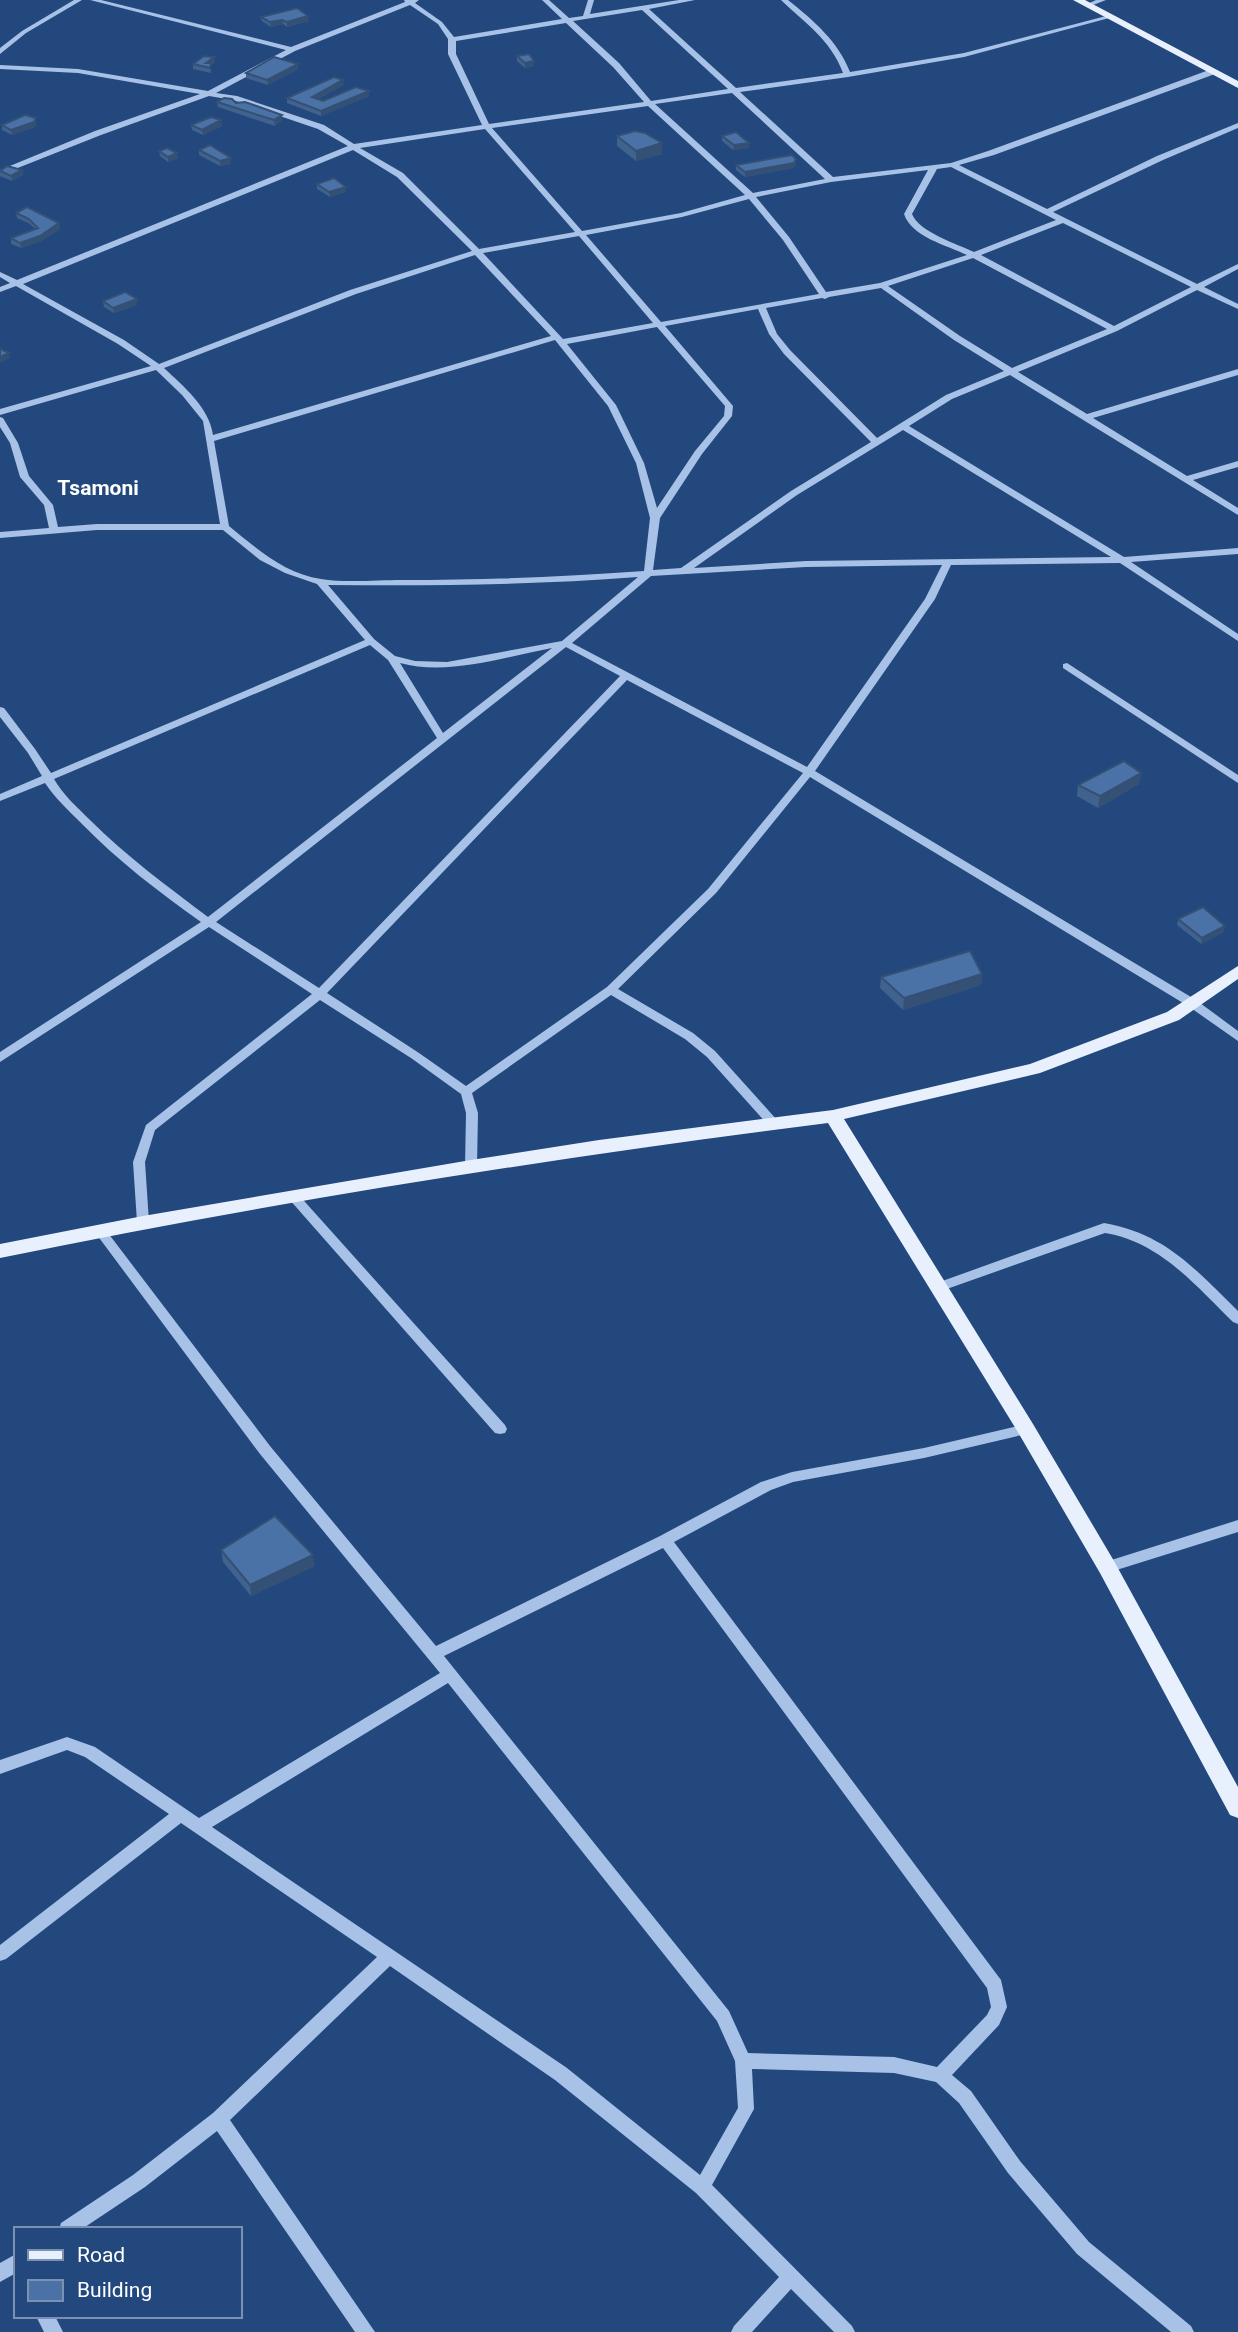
<svg xmlns="http://www.w3.org/2000/svg" width="1238" height="2332" font-family="Roboto,sans-serif">
	<style>
		.lines { fill: none; stroke-linecap: round; stroke-linejoin: round }
		.minor { fill: #a7c2e6; fill-rule: evenodd }
		.major { fill: #e8f0fd; fill-rule: evenodd }
		.wall { fill: #40628f }
		.shaded-wall { fill: #345074 }
		.building { fill: #4b72a6; stroke: #345074; stroke-width: 2 }
		.labels { text-anchor: middle; stroke-width: 5; stroke-linejoin: round; paint-order: stroke }
		.far-district-label { font-size: 21px; font-weight: bold; fill: #fff; stroke: #22487d }
	</style>
	<rect width="100%" height="100%" fill="#22487d"/>
	<g class="lines">
		<g class="minor">
			<polygon points="74,0 82,0 26,33 0,54 0,48 22,31"/>
			<path d="M 90,0 L 101,0 L 291,47 L 405,2 L 404,0 L 419,0 L 415,3 L 442,22 L 454,37 L 562,19 L 542,0 L 549,0 L 569,18 L 583,16 L 588,0 L 594,0 L 590,14 L 679,0 L 695,0 L 649,9 L 736,88 L 843,73 C 831,40 805,23 781,0 L 788,0 C 813,20 838,41 850,72 L 964,53 L 1110,15 L 1113,17 L 964,57 L 848,77 L 740,92 L 833,177 L 951,163 L 988,151 L 1209,70 L 1215,70 L 1215,74 L 994,155 L 959,165 L 1047,209 L 1157,156 L 1238,123 L 1238,128 L 1163,160 L 1053,212 L 1197,284 L 1238,264 L 1238,269 L 1204,287 L 1238,304 L 1238,309 L 1197,290 L 1117,331 L 1018,372 L 1087,414 L 1238,369 L 1238,375 L 1093,418 L 1187,476 L 1238,461 L 1238,467 L 1193,480 L 1238,508 L 1238,515 L 1010,375 L 952,399 L 909,426 L 1124,557 L 1238,548 L 1238,554 L 1131,562 L 1238,634 L 1238,641 L 1120,563 L 951,565 L 935,599 L 815,771 L 1196,1000 L 1238,1031 L 1238,1041 L 1188,1006 L 810,777 L 716,893 L 618,989 L 693,1033 L 715,1051 L 777,1120 L 779,1123 L 777,1126 L 769,1126 L 707,1057 L 685,1039 L 611,995 L 472,1093 L 478,1113 L 477,1166 L 471,1170 L 465,1166 L 466,1113 L 461,1094 L 411,1058 L 320,1000 L 155,1130 L 145,1162 L 149,1222 L 143,1227 L 139,1225 L 137,1222 L 133,1162 L 146,1125 L 312,994 L 209,927 L 0,1062 L 0,1052 L 201,922 C 159,892 118,861 82,824 C 69,811 55,798 45,783 L 0,801 L 0,794 L 42,776 L 28,753 L 0,717 L 0,707 L 4,708 L 35,749 L 51,773 L 365,640 L 317,584 L 285,573 L 260,560 L 223,530 L 97,530 L 0,538 L 0,532 L 49,528 L 44,505 L 20,477 L 10,443 L 0,427 L 0,417 L 3,418 L 18,443 L 29,476 L 53,505 L 58,527 L 97,524 L 220,524 L 203,421 L 182,395 L 156,370 L 0,415 L 0,409 L 151,366 L 118,344 L 16,286 L 0,292 L 0,287 L 10,283 L 0,277 L 0,272 L 17,280 L 348,146 L 318,129 L 233,100 L 209,96 L 101,135 L 0,175 L 0,170 L 95,131 L 200,94 L 78,73 L 0,69 L 0,65 L 78,69 L 208,91 L 286,50 ZM 410,5 L 438,24 L 448,39 L 448,54 L 482,125 L 354,144 L 324,125 L 237,96 L 216,93 L 295,51 ZM 642,10 L 728,89 L 651,101 L 619,63 L 573,21 ZM 566,23 L 613,67 L 644,102 L 489,124 L 456,54 L 456,41 ZM 732,93 L 825,179 L 753,193 L 655,104 ZM 648,106 L 745,195 L 681,213 L 582,231 L 492,128 ZM 485,129 L 575,232 L 479,249 L 403,173 L 360,148 ZM 353,150 L 397,177 L 472,251 L 350,290 L 159,364 L 124,340 L 23,284 ZM 951,167 L 1056,220 L 974,252 C 957,244 919,232 912,214 L 937,169 ZM 928,170 L 904,214 C 912,237 946,245 967,255 L 880,283 L 826,292 L 789,237 L 756,197 L 831,182 ZM 749,199 L 783,240 L 819,294 L 661,322 L 586,235 L 682,217 ZM 1063,223 L 1191,287 L 1114,326 L 981,255 ZM 579,236 L 653,323 L 563,339 L 483,253 ZM 475,255 L 551,336 L 213,435 C 209,407 184,387 164,368 L 356,294 ZM 973,258 L 1107,329 L 1012,368 L 960,336 L 888,286 ZM 881,288 L 954,340 L 1004,371 L 946,395 L 877,438 L 790,350 L 777,334 L 766,308 L 822,298 L 825,299 L 829,297 ZM 758,309 L 769,334 L 784,354 L 871,442 L 791,491 L 681,568 L 653,570 L 660,518 L 702,454 L 732,416 L 733,406 L 665,326 ZM 657,327 L 725,406 L 724,416 L 695,451 L 657,508 L 644,463 L 616,405 L 567,344 ZM 555,340 L 608,406 L 636,463 L 650,518 L 644,571 C 563,577 483,580 402,580 C 378,580 344,583 321,579 C 285,574 256,548 229,526 L 214,441 ZM 903,430 L 1111,557 L 806,561 L 694,568 L 797,495 ZM 942,565 L 925,599 L 807,767 L 572,643 L 651,576 L 806,567 ZM 638,577 L 562,641 L 447,662 L 415,661 L 395,656 L 374,639 L 328,585 C 432,586 534,585 638,577 ZM 370,645 L 388,660 L 437,738 L 208,917 C 167,886 126,856 90,820 C 77,807 63,795 54,779 ZM 566,647 L 620,676 L 319,988 L 216,922 ZM 552,648 L 443,733 L 400,663 C 448,676 504,657 552,648 ZM 627,680 L 803,773 L 708,889 L 607,987 L 466,1086 L 419,1053 L 327,993 Z"/>
			<polygon points="1096,0 1106,0 1088,7 1085,5"/>
			<polygon points="1067,663 1238,775 1238,783 1063,668 1063,664"/>
			<polygon points="293,1192 297,1193 505,1425 507,1429 505,1433 500,1434 495,1433 289,1199 287,1196"/>
			<path d="M 1104,1223 C 1166,1234 1195,1269 1238,1311 L 1238,1324 L 1233,1322 C 1195,1285 1160,1242 1105,1233 L 944,1290 L 934,1290 L 933,1287 L 934,1284 Z"/>
			<path d="M 101,1227 L 105,1229 L 270,1446 L 436,1646 L 660,1536 L 761,1482 L 792,1472 L 924,1448 L 1026,1424 L 1031,1425 L 1033,1429 L 1031,1433 L 1026,1434 L 924,1458 L 793,1482 L 771,1490 L 674,1542 L 1001,1980 L 1007,2007 L 999,2025 L 952,2075 L 971,2091 L 1020,2161 L 1089,2242 L 1191,2326 L 1194,2332 L 1171,2332 L 1077,2254 L 1008,2173 L 959,2103 L 936,2082 L 894,2073 L 752,2069 L 754,2109 L 712,2185 L 852,2326 L 855,2332 L 834,2332 L 791,2289 L 752,2332 L 731,2332 L 734,2326 L 779,2277 L 696,2193 L 555,2080 L 390,1966 L 230,2120 L 375,2332 L 355,2332 L 217,2131 L 145,2187 L 82,2229 L 59,2229 L 61,2223 L 133,2175 L 213,2113 L 377,1957 L 181,1823 L 6,1959 L 0,1961 L 0,1945 L 169,1814 L 85,1757 L 67,1750 L 0,1774 L 0,1760 L 67,1737 L 95,1747 L 199,1818 L 440,1673 L 260,1454 L 97,1235 L 95,1232 ZM 663,1548 L 987,1988 L 991,2007 L 987,2015 L 937,2067 L 894,2057 L 748,2053 L 729,2011 L 444,1656 ZM 448,1683 L 717,2021 L 735,2061 L 738,2108 L 700,2175 L 567,2068 L 212,1827 Z"/>
			<polygon points="1238,1520 1238,1532 1107,1573 1102,1571 1100,1567 1102,1563"/>
			<polygon points="16,2254 16,2273 0,2282 0,2263"/>
			<polygon points="36,2316 55,2316 63,2332 44,2332"/>
		</g>
		<g class="major">
			<polygon points="1073,0 1085,0 1238,81 1238,88"/>
			<path d="M 1238,966 L 1238,979 L 1179,1020 L 1040,1073 L 844,1119 L 1033,1424 L 1114,1561 L 1238,1787 L 1238,1818 L 1230,1815 L 1100,1573 L 1019,1434 L 828,1123 C 551,1158 274,1202 0,1258 L 0,1244 L 143,1216 L 471,1160 L 599,1140 L 833,1110 L 1030,1064 L 1167,1012 Z"/>
		</g>
	</g>
	<g class="wall">
		<polygon points="261,17 309,21 287,27 283,24 271,27 262,21"/>
		<polygon points="517,56 534,66 525,68 517,61"/>
		<polygon points="215,62 211,65 211,73 193,69 193,64"/>
		<polygon points="298,64 298,69 268,85 246,78 246,73"/>
		<polygon points="344,85 318,99 323,101 369,91 369,96 321,116 287,103 287,98"/>
		<polygon points="217,102 236,103 282,120 275,126 218,107"/>
		<polygon points="36,123 35,127 12,135 2,130 2,125"/>
		<polygon points="191,125 222,126 203,135 192,130"/>
		<polygon points="617,136 662,143 662,154 636,161 617,146"/>
		<polygon points="722,136 749,148 733,150 722,141"/>
		<polygon points="199,150 231,158 231,164 220,166 199,155"/>
		<polygon points="159,151 178,158 168,162 160,156"/>
		<polygon points="796,159 796,164 793,168 745,177 736,170 736,165"/>
		<polygon points="0,170 22,170 23,175 12,181 0,176"/>
		<polygon points="317,184 346,187 346,192 330,197 317,189"/>
		<polygon points="16,213 59,223 60,229 41,241 21,248 11,244 11,238 35,229 30,224 17,218"/>
		<polygon points="103,301 137,305 114,313 104,307"/>
		<polygon points="1141,773 1139,784 1098,808 1077,796 1078,785"/>
		<polygon points="1178,919 1224,932 1201,944 1177,925"/>
		<polygon points="982,974 981,985 903,1010 880,988 881,977"/>
		<polygon points="221,1550 315,1566 251,1596 223,1562"/>
	</g>
	<g class="shaded-wall">
		<polygon points="308,16 309,21 287,27 287,22"/>
		<polygon points="282,20 283,24 271,27 270,22"/>
		<polygon points="214,57 215,62 211,65 211,73 210,68 206,63"/>
		<polygon points="534,61 534,66 525,68 525,63"/>
		<polygon points="298,64 298,69 268,85 267,80"/>
		<polygon points="343,80 344,85 312,102 312,97"/>
		<polygon points="369,91 369,96 321,116 321,111"/>
		<polygon points="282,115 282,120 275,126 274,120"/>
		<polygon points="36,118 36,123 35,127 12,135 11,130"/>
		<polygon points="221,120 222,126 203,135 202,130"/>
		<polygon points="662,143 662,154 636,161 636,151"/>
		<polygon points="749,143 749,148 733,150 734,145"/>
		<polygon points="177,153 178,158 168,162 168,157"/>
		<polygon points="231,158 231,164 220,166 220,161"/>
		<polygon points="796,159 796,164 793,168 745,177 745,172"/>
		<polygon points="22,170 23,175 12,181 11,176"/>
		<polygon points="346,187 346,192 330,197 329,192"/>
		<polygon points="59,223 60,229 41,241 21,248 20,243"/>
		<polygon points="137,299 137,305 114,313 113,308"/>
		<polygon points="9,353 10,358 0,363 0,357"/>
		<polygon points="1141,773 1139,784 1098,808 1100,796"/>
		<polygon points="1225,926 1224,932 1201,944 1202,938"/>
		<polygon points="982,974 981,985 903,1010 904,998"/>
		<polygon points="313,1555 315,1566 251,1596 250,1585"/>
	</g>
	<g class="building">
		<polygon points="297,8 308,16 287,22 282,20 270,22 261,17"/>
		<polygon points="529,54 534,61 525,63 517,56"/>
		<polygon points="204,56 214,57 206,63 211,63 210,68 193,64"/>
		<polygon points="274,57 298,64 267,80 246,73"/>
		<polygon points="334,77 343,80 312,97 323,101 356,87 369,91 321,111 287,98"/>
		<polygon points="224,98 232,99 236,103 245,102 282,115 274,120 217,102"/>
		<polygon points="25,115 36,118 34,122 11,130 2,125"/>
		<polygon points="211,117 221,120 202,130 191,125"/>
		<polygon points="635,131 645,133 662,143 636,151 617,136"/>
		<polygon points="736,132 749,143 734,145 722,136"/>
		<polygon points="210,145 231,158 220,161 199,150"/>
		<polygon points="167,148 177,153 168,157 159,151"/>
		<polygon points="792,155 796,159 794,163 745,172 736,165"/>
		<polygon points="7,166 22,170 11,176 0,171"/>
		<polygon points="334,178 346,187 329,192 317,184"/>
		<polygon points="27,207 59,223 40,236 20,243 11,238 38,228 29,219 16,213"/>
		<polygon points="125,292 137,299 113,308 103,301"/>
		<polygon points="0,349 9,353 0,357"/>
		<polygon points="1124,761 1141,773 1100,796 1078,785"/>
		<polygon points="1203,907 1225,926 1202,938 1178,919"/>
		<polygon points="970,951 982,974 904,998 881,977"/>
		<polygon points="275,1516 313,1555 250,1585 221,1550"/>
	</g>
	<g class="labels">
		<g class="far-district-label">
			<text x="98" y="495">Tsamoni</text>
		</g>
	</g>
	<rect x="14" y="2227" width="228" height="91" fill="#22487d" stroke="#7a91b1" stroke-width="2"/>
	<rect x="28" y="2250" width="35" height="10" fill="#e8f0fd" stroke="#7a91b1" stroke-width="2"/>
	<text x="77" y="2262" font-size="21" fill="#ffffff">Road</text>
	<rect x="28" y="2280" width="35" height="21" fill="#4b72a6" stroke="#7a91b1" stroke-width="2"/>
	<text x="77" y="2297" font-size="21" fill="#ffffff">Building</text>
</svg>
